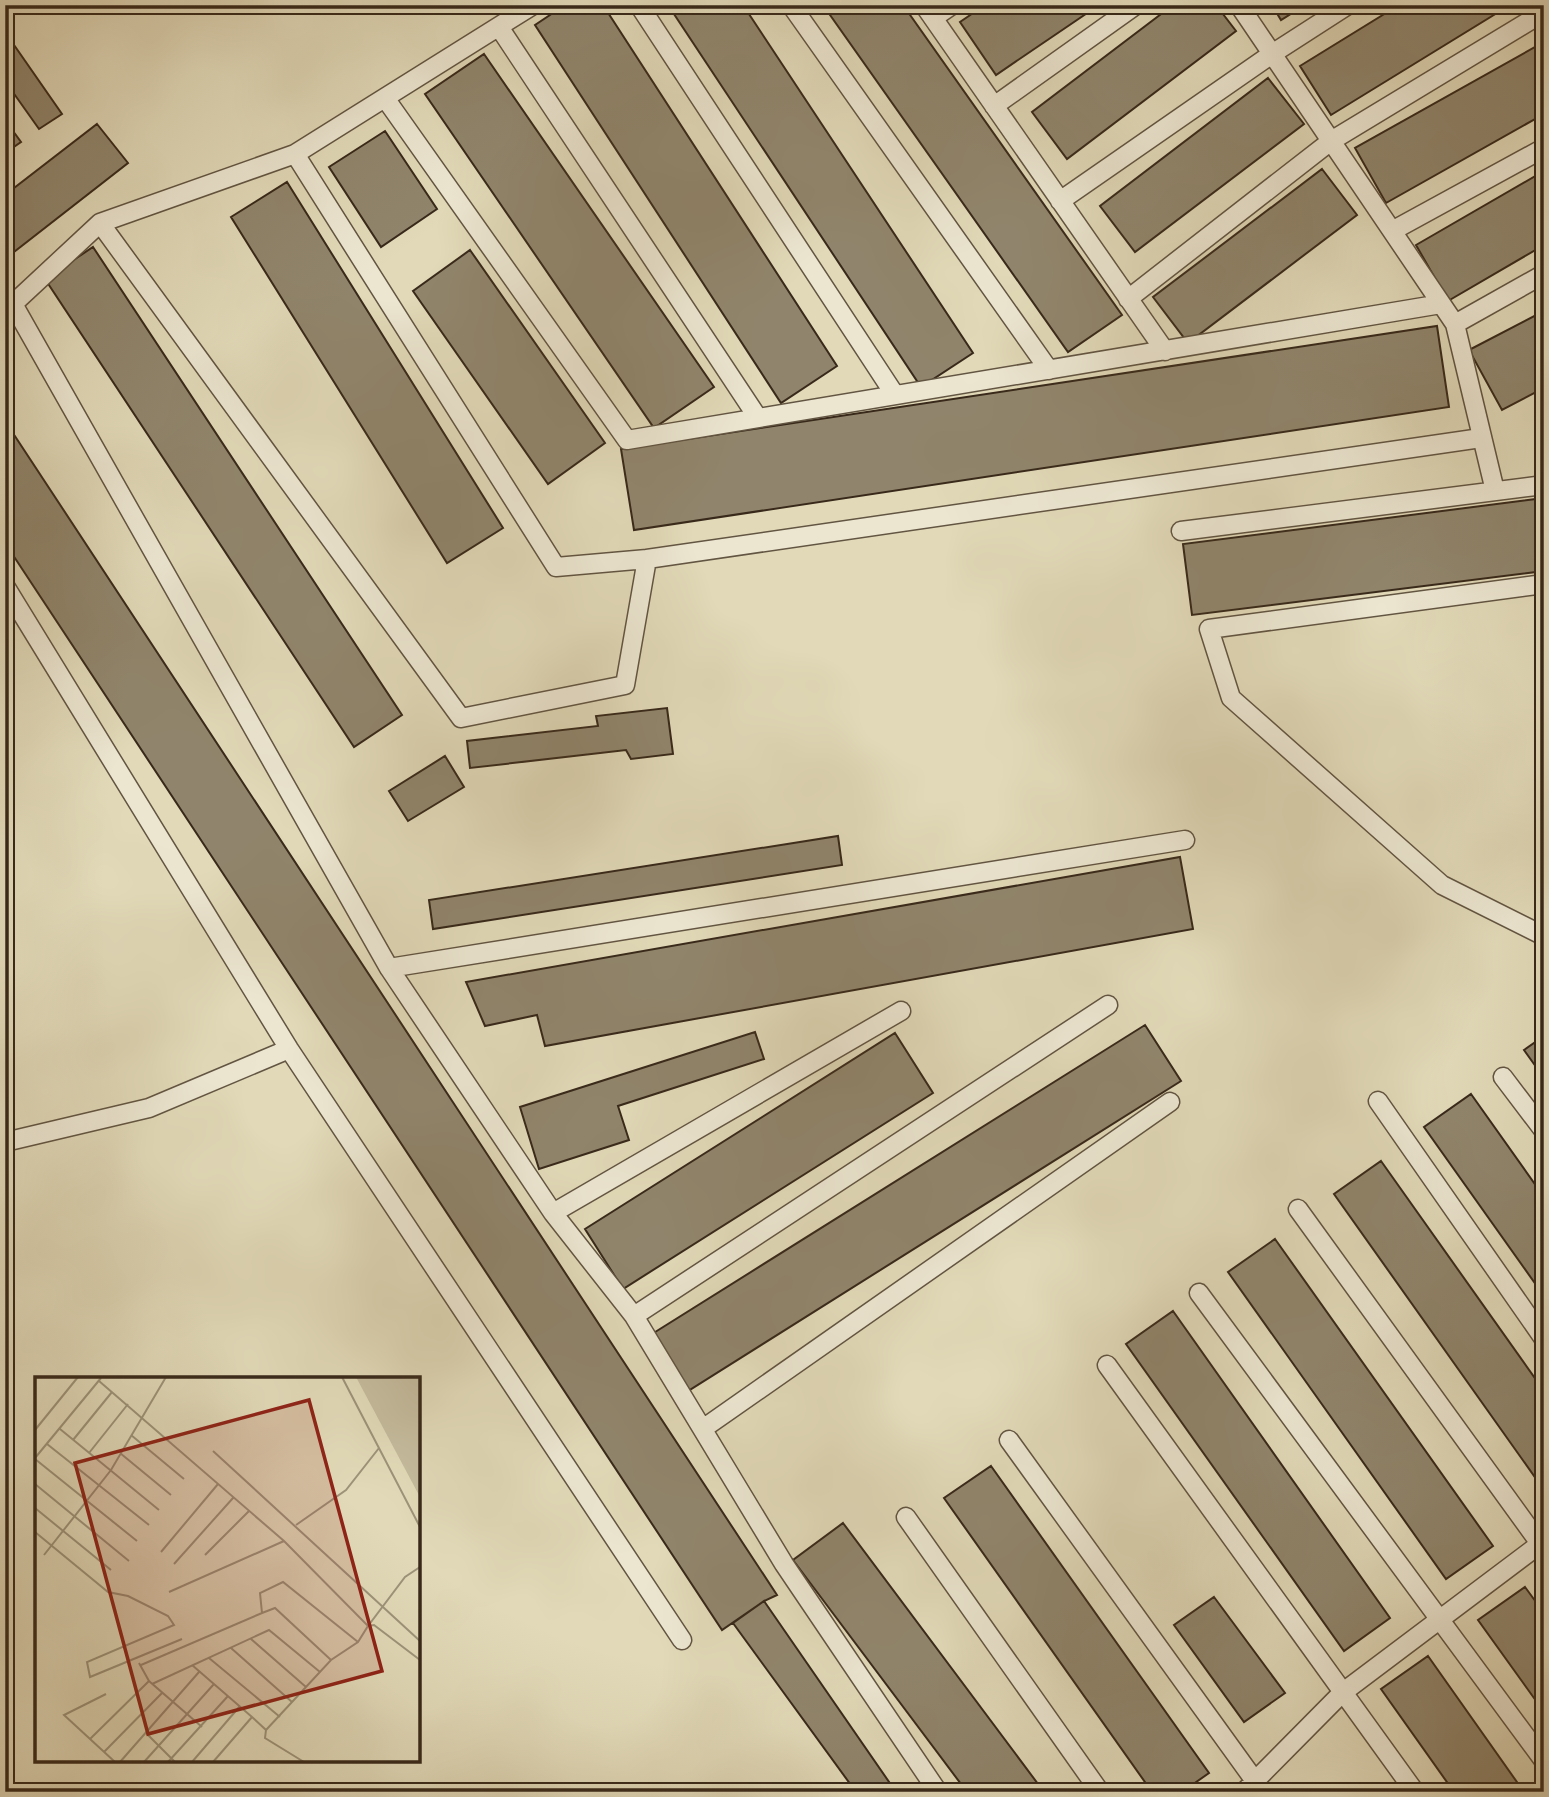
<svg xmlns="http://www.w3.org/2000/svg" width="1549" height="1797" viewBox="0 0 1549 1797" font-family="Alegreya,serif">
  <rect width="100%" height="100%" fill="#e1d9b8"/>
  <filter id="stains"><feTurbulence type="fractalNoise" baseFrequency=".00286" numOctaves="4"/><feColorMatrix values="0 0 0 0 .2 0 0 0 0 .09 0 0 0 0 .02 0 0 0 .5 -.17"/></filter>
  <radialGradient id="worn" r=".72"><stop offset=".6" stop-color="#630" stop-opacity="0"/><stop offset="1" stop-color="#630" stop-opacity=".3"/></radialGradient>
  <!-- building -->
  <path fill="#90856c" stroke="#38291a" stroke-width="2" d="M 565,5 L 603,5 L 837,366 L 781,403 L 535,25 Z
    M 668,5 L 743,5 L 973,353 L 921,387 Z
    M 823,5 L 903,5 L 1122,315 L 1068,352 Z
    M 985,5 L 1099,5 L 996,75 L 960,22 Z
    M 1173,5 L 1216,5 L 1236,31 L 1067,159 L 1032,112 Z
    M 1272,5 L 1305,5 L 1281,20 Z
    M 1399,5 L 1510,5 L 1331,115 L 1300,66 Z
    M 5,32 L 62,114 L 39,129 L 5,81 Z
    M 1544,42 L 1544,114 L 1386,203 L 1355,148 Z
    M 484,54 L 714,387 L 654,428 L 425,94 Z
    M 1268,78 L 1304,124 L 1135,252 L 1100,206 Z
    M 5,120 L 21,142 L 5,153 Z
    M 97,124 L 128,163 L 5,259 L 5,195 Z
    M 385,131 L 437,209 L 381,247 L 329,167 Z
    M 1322,169 L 1357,215 L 1188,343 L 1153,297 Z
    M 1544,171 L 1544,245 L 1448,301 L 1416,245 Z
    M 287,182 L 503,528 L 447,563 L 231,217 Z
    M 93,247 L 402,715 L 354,747 L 45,279 Z
    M 470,250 L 605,443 L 548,484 L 413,291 Z
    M 1544,311 L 1544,388 L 1502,410 L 1469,350 Z
    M 1437,326 L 1449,407 L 634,530 L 621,449 Z
    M 5,421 L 777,1595 L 764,1601 L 722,1630 L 5,543 Z
    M 1544,498 L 1544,571 L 1192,615 L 1183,544 Z
    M 667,708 L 673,754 L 631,759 L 626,750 L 470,768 L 467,741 L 598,726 L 596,716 Z
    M 445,756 L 464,787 L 408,821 L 389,791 Z
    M 838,836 L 842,865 L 433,929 L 429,900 Z
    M 1180,857 L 1193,929 L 545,1046 L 537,1015 L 485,1026 L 466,982 Z
    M 1145,1025 L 1181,1081 L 688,1391 L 652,1334 Z
    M 755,1032 L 764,1059 L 618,1106 L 629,1140 L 539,1169 L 520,1107 Z
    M 895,1033 L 933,1093 L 623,1289 L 585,1229 Z
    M 1544,1036 L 1544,1078 L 1524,1050 Z
    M 1471,1094 L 1544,1197 L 1544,1296 L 1424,1127 Z
    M 1381,1161 L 1544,1391 L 1544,1490 L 1334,1194 Z
    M 1275,1239 L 1493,1546 L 1446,1579 L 1228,1272 Z
    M 1173,1311 L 1390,1618 L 1344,1651 L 1126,1344 Z
    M 991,1466 L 1209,1773 L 1182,1792 L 1152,1792 L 944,1498 Z
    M 843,1523 L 1044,1792 L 967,1792 L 793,1560 Z
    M 1525,1587 L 1544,1613 L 1544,1712 L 1478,1620 Z
    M 1214,1597 L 1285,1693 L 1244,1722 L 1174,1625 Z
    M 764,1601 L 896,1792 L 856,1792 L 733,1623 Z
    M 1428,1656 L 1524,1792 L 1454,1792 L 1381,1689 Z"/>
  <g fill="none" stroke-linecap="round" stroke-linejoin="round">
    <defs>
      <path id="service" d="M 639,5 L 895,395
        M 791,5 L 1049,370
        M 924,5 L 1165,351
        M 1239,5 L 1455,324 L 1495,491
        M 933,18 L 952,5
        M 499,27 L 758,418
        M 385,98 L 627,440 L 1441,304
        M 994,106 L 1136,5
        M 295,154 L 556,567 L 647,559
        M 1060,201 L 1272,54 L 1348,5
        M 100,223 L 461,718 L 625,685 L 647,559 L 1481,438
        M 1392,231 L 1544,148
        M 1128,299 L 1331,141 L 1544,12
        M 5,303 L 13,304 L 100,223 L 295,154 L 533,5
        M 5,309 L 13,304 L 389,968 L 553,1213 L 634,1316 L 784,1564 L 938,1792
        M 1455,324 L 1544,274
        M 1181,531 L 1544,485
        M 1544,584 L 1209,629 L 1231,698 L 1442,885 L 1544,936
        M 5,586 L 289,1049 L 682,1640
        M 389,968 L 1185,840
        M 1503,1077 L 1544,1131
        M 1378,1101 L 1544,1339
        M 5,1142 L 149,1108 L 289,1049
        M 1298,1209 L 1544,1549
        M 553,1213 L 901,1011
        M 1199,1293 L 1544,1761
        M 634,1316 L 1108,1005
        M 1107,1365 L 1415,1792
        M 704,1428 L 1170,1102
        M 1009,1440 L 1255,1781
        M 906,1517 L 1100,1792
        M 1244,1792 L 1342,1693 L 1544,1541"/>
    </defs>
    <!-- service casing -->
    <use href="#service" stroke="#625542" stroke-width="21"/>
    <!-- service -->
    <use href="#service" stroke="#ece6d1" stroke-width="18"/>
  </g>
  <!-- overview -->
  <g transform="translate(35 1377)">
    <rect width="385" height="385" fill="#e1d9b8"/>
    <path d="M 321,0 L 385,0 L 385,120 Z" fill="#c4bb9d"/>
    <path fill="none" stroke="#9d9379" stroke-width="2" d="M 307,0 L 385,150M 64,4 L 249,164 L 333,249 L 370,200 L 385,190M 25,52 L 124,133M 0,53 L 43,0M 96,58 L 149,102M 38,63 L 77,15M 12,67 L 114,148M 178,74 L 385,264M 54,76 L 93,27M 85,76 L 136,118M 0,81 L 66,1M 0,82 L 102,164M 0,107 L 94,184M 0,131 L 76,193M 261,148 L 311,113 L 344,71M 0,155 L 73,215 L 93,219 L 133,239 L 139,248 L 52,285 L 55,300 L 147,262M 126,175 L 183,107M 9,178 L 76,93 L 131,0M 170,178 L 214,134M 139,187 L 198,121M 134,215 L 249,164M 227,236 L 240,231 L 296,283M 216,262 L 271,310M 196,271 L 257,325M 174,281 L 245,340M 104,286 L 114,304 L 167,350M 106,288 L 227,236 L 225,216 L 248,205 L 323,265M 157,288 L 217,340 L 231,353 L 230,361 L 269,385M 117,307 L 234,253 L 285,295M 71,317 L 29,338 L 80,385M 231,353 L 296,283 L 323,265 L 333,249 L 339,248 L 385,283M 112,357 L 140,385M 55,362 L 114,304M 69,375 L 127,316M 85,385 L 164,295M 109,385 L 179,307M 133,385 L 193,319M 157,385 L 205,329M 178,385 L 217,340"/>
    <path fill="#8f2418" fill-opacity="0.15" stroke="#8f2418" stroke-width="3.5" d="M 274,23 L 347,294 L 113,357 L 40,86 Z"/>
    <rect width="385" height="385" fill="none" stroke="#38291a" stroke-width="3.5"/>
  </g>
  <!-- margin -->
  <rect width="1549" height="1797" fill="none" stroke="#e1d9b8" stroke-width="28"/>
  <rect x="7" y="7" width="1535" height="1783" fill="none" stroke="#38291a" stroke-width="3.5"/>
  <rect x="14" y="14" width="1521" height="1769" fill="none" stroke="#38291a" stroke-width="2"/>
  <rect width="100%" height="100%" filter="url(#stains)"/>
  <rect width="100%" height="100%" fill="url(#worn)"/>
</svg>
